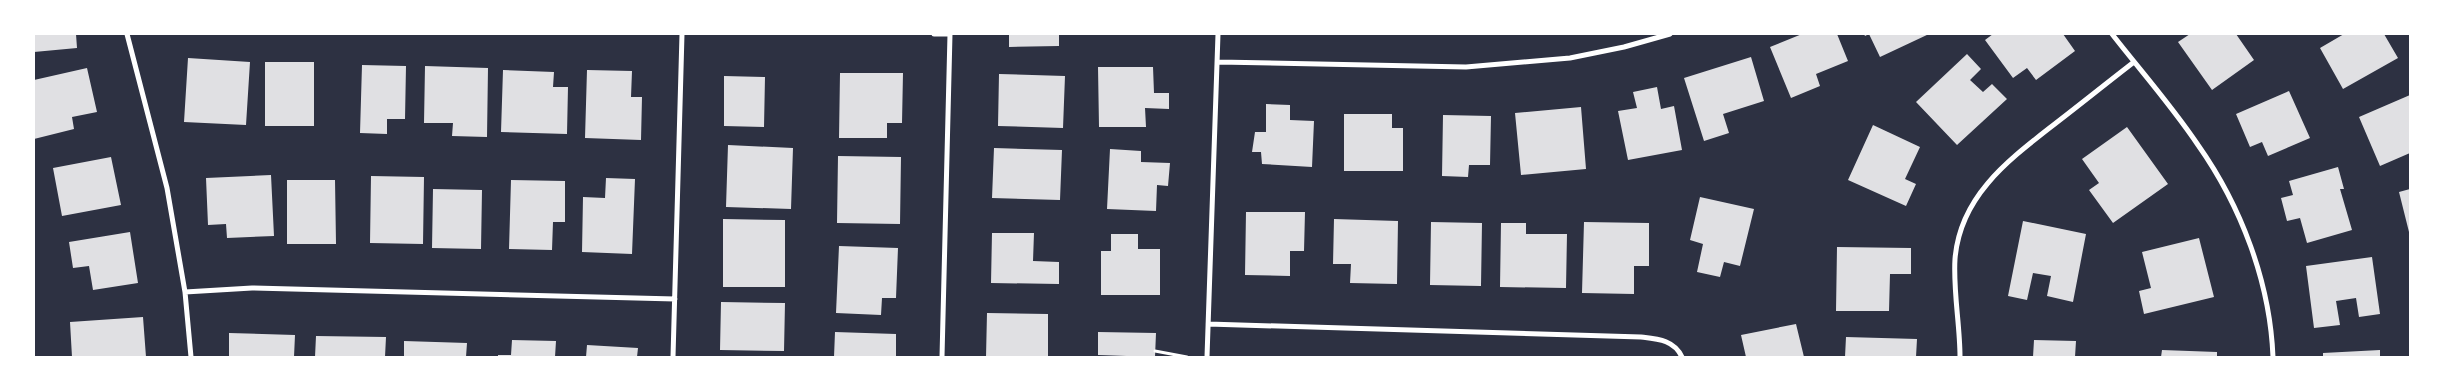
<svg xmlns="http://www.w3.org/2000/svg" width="2444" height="391" viewBox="0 0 2444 391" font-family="Inter,sans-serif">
  <rect width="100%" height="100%" fill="#2d3142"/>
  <!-- building -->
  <path fill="#e0e0e3" d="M 34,34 L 76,34 L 77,48 L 34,52 Z
    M 1009,34 L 1059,34 L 1059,46 L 1009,47 Z
    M 1802,34 L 1837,34 L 1848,61 L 1816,74 L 1820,86 L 1791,98 L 1770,47 Z
    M 1864,34 L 1929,34 L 1880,57 L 1869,34 L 1865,36 Z
    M 1993,34 L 2063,34 L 2075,51 L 2036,80 L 2027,68 L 2013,78 L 1985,40 Z
    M 2190,34 L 2236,34 L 2254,60 L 2212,90 L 2178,42 Z
    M 2344,34 L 2384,34 L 2398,58 L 2343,89 L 2320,48 Z
    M 1967,54 L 1981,69 L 1970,80 L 1983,92 L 1992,84 L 2007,99 L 1957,145 L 1916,102 Z
    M 1751,57 L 1764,101 L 1723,114 L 1729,133 L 1704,141 L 1684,78 Z
    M 188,58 L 250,62 L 246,125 L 184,122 Z
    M 265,62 L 314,62 L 314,126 L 265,126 Z
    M 362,65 L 406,66 L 405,119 L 387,119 L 387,134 L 360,133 Z
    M 425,66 L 488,68 L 487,137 L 452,136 L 453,123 L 424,123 Z
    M 1098,67 L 1153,67 L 1154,93 L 1169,93 L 1169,109 L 1145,108 L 1146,127 L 1099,127 Z
    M 87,68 L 97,112 L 72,117 L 74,129 L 34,139 L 34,80 Z
    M 503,70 L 554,72 L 553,87 L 568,87 L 567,134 L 501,132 Z
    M 587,70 L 632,71 L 631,97 L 642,97 L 641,140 L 585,138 Z
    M 840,73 L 903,73 L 902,123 L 887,123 L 887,138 L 839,138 Z
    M 999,74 L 1065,76 L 1063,128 L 998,126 Z
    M 724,76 L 765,77 L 764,127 L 724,126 Z
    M 1657,87 L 1661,109 L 1674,106 L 1682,150 L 1628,160 L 1618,111 L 1637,108 L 1633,92 Z
    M 2289,91 L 2310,138 L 2268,156 L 2262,142 L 2250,147 L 2236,114 Z
    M 2410,95 L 2410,153 L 2380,166 L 2359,117 Z
    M 1266,104 L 1290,105 L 1290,120 L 1314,121 L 1312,167 L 1262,164 L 1261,152 L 1252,152 L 1255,132 L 1266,132 Z
    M 1581,107 L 1586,169 L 1521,175 L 1515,113 Z
    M 1344,114 L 1392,114 L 1392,128 L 1403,128 L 1403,171 L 1344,171 Z
    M 1443,115 L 1491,116 L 1490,165 L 1469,165 L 1468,177 L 1442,176 Z
    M 1873,125 L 1920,147 L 1905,179 L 1916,184 L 1906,206 L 1848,180 Z
    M 2127,127 L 2168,184 L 2113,223 L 2089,190 L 2099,183 L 2082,159 Z
    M 728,145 L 793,148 L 791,209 L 726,207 Z
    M 994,148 L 1062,150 L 1060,200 L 992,198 Z
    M 1110,149 L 1141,151 L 1141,162 L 1170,163 L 1168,186 L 1157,185 L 1156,211 L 1107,209 Z
    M 838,156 L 901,157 L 900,224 L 837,223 Z
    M 111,157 L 121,205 L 62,216 L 53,168 Z
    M 2338,167 L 2344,189 L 2340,189 L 2352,230 L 2307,243 L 2300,218 L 2287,221 L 2281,198 L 2293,195 L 2289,181 Z
    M 271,175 L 274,236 L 227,238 L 226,224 L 208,225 L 206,178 Z
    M 371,176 L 424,177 L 423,244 L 370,243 Z
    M 606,178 L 635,179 L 632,254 L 582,252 L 583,197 L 605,198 Z
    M 287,180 L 335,180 L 336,244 L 287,244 Z
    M 511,180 L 565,181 L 565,222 L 553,222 L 552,250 L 509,249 Z
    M 433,189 L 482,190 L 481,249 L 432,248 Z
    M 2410,189 L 2410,236 L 2399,192 Z
    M 1700,197 L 1754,209 L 1740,266 L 1724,262 L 1720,277 L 1697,272 L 1703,244 L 1690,240 Z
    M 1246,212 L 1305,212 L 1304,251 L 1290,251 L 1290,276 L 1245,275 Z
    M 723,219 L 785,220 L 785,287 L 723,287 Z
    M 1334,219 L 1398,221 L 1397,284 L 1350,283 L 1351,264 L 1333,264 Z
    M 2023,221 L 2086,234 L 2073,302 L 2047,296 L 2051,276 L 2033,273 L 2027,300 L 2008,296 Z
    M 1431,222 L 1482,223 L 1481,286 L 1430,285 Z
    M 1584,222 L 1649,223 L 1649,266 L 1634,266 L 1634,294 L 1582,293 Z
    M 1501,223 L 1526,223 L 1526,234 L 1567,234 L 1566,288 L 1500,287 Z
    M 130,232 L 138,283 L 93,290 L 89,266 L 73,268 L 69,242 Z
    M 992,233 L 1034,233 L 1033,261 L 1059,262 L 1059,284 L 991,283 Z
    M 1111,234 L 1138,234 L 1138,249 L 1160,249 L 1160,295 L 1101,295 L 1101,251 L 1111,251 Z
    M 2199,238 L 2214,297 L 2144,314 L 2139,291 L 2151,288 L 2142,252 Z
    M 839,246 L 898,248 L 896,298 L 882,298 L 881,315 L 836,313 Z
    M 1837,247 L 1911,248 L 1911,274 L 1890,274 L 1889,311 L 1836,311 Z
    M 2372,257 L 2380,314 L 2359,317 L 2356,298 L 2336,301 L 2340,325 L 2314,328 L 2306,266 Z
    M 721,302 L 785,303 L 784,351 L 720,350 Z
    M 987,313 L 1048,314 L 1048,357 L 986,357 Z
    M 143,317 L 146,357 L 72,357 L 70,322 Z
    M 1796,324 L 1804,357 L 1746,357 L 1741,335 Z
    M 835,332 L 896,334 L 896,357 L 834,357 Z
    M 1098,332 L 1156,333 L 1155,357 L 1098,355 Z
    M 229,333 L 295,335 L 294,357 L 229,357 Z
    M 316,336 L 386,337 L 385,357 L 315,357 Z
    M 1846,337 L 1917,339 L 1916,357 L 1845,357 Z
    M 512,340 L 556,341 L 555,357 L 498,357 L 498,355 L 511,355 Z
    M 2034,340 L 2076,341 L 2075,357 L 2033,357 Z
    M 404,341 L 467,343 L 466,357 L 404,357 Z
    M 587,345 L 638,348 L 637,357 L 586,357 Z
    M 2162,350 L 2217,352 L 2217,357 L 2161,357 Z
    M 2380,350 L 2380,357 L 2323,357 L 2323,353 Z"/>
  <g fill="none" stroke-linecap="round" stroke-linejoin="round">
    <!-- path -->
    <path stroke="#fff" stroke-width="3" d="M 1155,351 L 1187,357"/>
    <!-- minor -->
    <path stroke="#fff" stroke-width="5" d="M 127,34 L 167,188 L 185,292 L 191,357
      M 934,34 L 950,34
      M 2112,34 C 2140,70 2172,106 2198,145 C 2241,206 2270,282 2273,357
      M 1218,62 L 1466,67 L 1570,58 L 1624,47 L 1670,34
      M 185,292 L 252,288 L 675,299
      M 1208,324 L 1641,337 C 1658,339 1674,340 1682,357
      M 673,357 L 682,34
      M 942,357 L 950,34
      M 1207,357 L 1218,34
      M 1960,357 C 1960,325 1953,291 1955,259 C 1960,195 2010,159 2056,123 C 2082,103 2108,82 2134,62"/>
  </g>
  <!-- border -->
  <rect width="2444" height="391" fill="none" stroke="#ffffff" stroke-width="70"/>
</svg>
